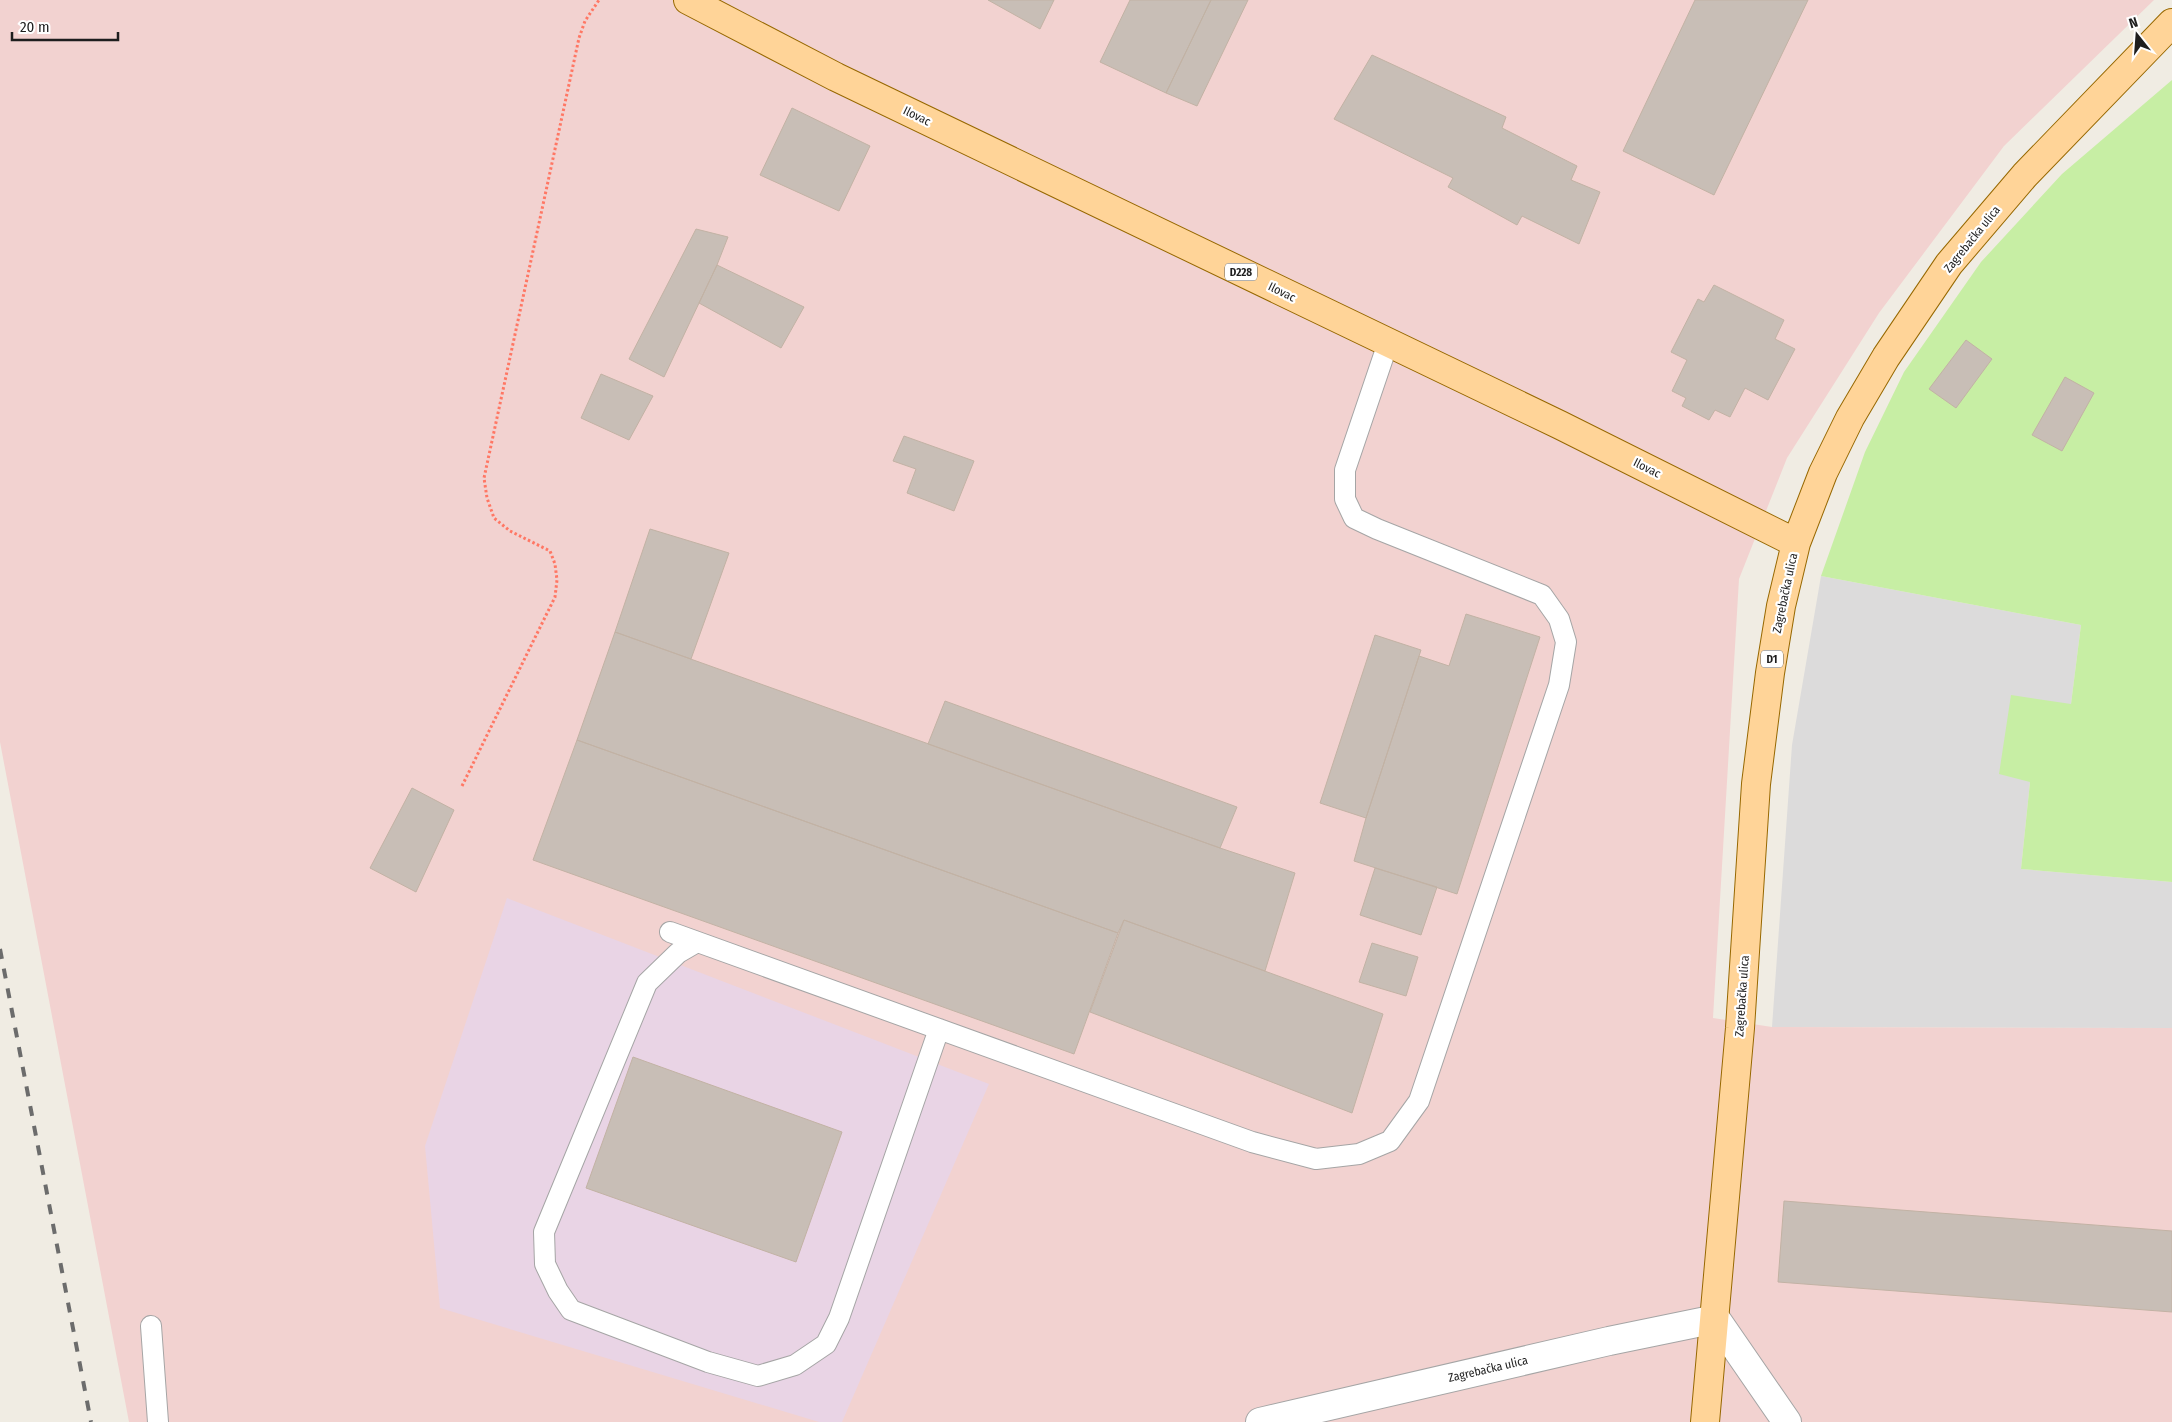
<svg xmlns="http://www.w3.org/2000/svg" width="2172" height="1422" viewBox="0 0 2172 1422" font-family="'Fira Sans Condensed',sans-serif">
  <rect width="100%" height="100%" fill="#f0ece3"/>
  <!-- residential -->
  <path fill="#dcdbdb" d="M 1821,576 L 2081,625 L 2071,704 L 2030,782 L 2021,869 L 2172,882 L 2172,1028 L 1772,1027 L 1792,745 Z"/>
  <!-- commercial -->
  <path fill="#f2d2d0" d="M 0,0 L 2154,0 L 2004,146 L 1879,313 L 1787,458 L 1739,579 L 1713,1018 L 1772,1027 L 2172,1028 L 2172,1422 L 129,1422 L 0,742 Z"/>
  <!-- industrial -->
  <path fill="#e9d4e5" d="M 507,898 L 989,1084 L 842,1422 L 819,1422 L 440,1308 L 425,1146 Z"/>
  <!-- grass -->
  <path fill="#c7eea4" d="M 2172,80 L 2172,882 L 2021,869 L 2030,782 L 1999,774 L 2011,695 L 2071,704 L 2081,625 L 1821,576 L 1865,452 L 1904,372 L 1981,262 L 2062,174 Z"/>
  <!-- building -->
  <path fill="#c8beb6" stroke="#c2b2a4" d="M 988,0 L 1054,0 L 1040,29 Z
    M 1130,0 L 1211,0 L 1166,93 L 1100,62 Z
    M 1211,0 L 1248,0 L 1197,106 L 1166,93 Z
    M 1695,0 L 1808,0 L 1714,195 L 1623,151 Z
    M 1372,55 L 1506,117 L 1502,128 L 1577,166 L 1571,180 L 1600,192 L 1579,244 L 1522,216 L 1517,225 L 1448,187 L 1453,178 L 1334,119 Z
    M 792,108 L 870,146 L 839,211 L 760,175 Z
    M 696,229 L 728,237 L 717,265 L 664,377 L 629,359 Z
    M 717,265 L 804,307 L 781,348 L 699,303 Z
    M 1714,285 L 1784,320 L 1775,339 L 1795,349 L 1768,400 L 1745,388 L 1730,417 L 1715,410 L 1709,420 L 1682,406 L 1686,398 L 1672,391 L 1687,360 L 1671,352 L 1698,299 L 1704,302 Z
    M 1966,340 L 1992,359 L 1956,408 L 1929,389 Z
    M 601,374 L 653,396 L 629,440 L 581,418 Z
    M 2065,377 L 2094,393 L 2062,451 L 2032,435 Z
    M 904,436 L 974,461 L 954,511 L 907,493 L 916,469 L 893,461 Z
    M 650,529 L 729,553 L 691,659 L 615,632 Z
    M 1466,614 L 1540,637 L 1457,894 L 1354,861 L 1366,818 L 1419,656 L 1449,666 Z
    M 615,632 L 1220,848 L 1295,873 L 1265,971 L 1124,920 L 1118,933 L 577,740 Z
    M 1375,635 L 1421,650 L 1366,818 L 1320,803 Z
    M 945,701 L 1237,807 L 1220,848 L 928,744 Z
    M 577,740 L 1118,933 L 1074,1054 L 533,860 Z
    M 412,788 L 454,810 L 416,892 L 370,868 Z
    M 1375,868 L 1437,887 L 1421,935 L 1360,915 Z
    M 1124,920 L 1383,1014 L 1352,1113 L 1090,1012 Z
    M 1372,943 L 1418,957 L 1406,996 L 1359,982 Z
    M 633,1057 L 842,1132 L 796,1262 L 586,1188 Z
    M 1784,1201 L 2172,1231 L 2172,1312 L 1778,1282 Z"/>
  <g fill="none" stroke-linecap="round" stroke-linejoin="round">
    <defs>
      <path id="service" d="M 670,932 L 1252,1142 L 1316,1159 L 1359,1154 L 1390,1141 L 1419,1101 L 1559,685 L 1566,642 L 1559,619 L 1542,595 L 1377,529 L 1354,518 L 1345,499 L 1345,470 L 1388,343
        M 697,942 L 678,953 L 647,983 L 544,1232 L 545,1264 L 558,1291 L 571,1310 L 708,1362 L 758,1376 L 795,1365 L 826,1344 L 839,1318 L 939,1029
        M 151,1326 L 158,1422"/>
      <path id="minor" d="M 1260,1422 L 1609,1341 L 1716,1319 L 1787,1422"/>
      <path id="primary" d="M 688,0 L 836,77 L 1560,425 L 1796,543
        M 1705,1422 L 1740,1028 L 1756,784 L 1770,673 L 1781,606 L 1796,543 L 1823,473 L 1850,418 L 1886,357 L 1949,264 L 2025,175 L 2172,23"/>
    </defs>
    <!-- service casing -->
    <use href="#service" stroke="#a5a5a5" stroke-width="22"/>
    <!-- minor casing -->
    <use href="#minor" stroke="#a5a5a5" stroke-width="30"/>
    <!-- primary casing -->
    <use href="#primary" stroke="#976800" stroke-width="30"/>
    <!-- path -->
    <path stroke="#ff7764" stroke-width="3" stroke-dasharray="2.5 2.5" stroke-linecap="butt" d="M 462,786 L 555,597 L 557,580 L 555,564 L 550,551 L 510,531 L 494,518 L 487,498 L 484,478 L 579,38 L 585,21 L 599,0"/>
    <!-- service -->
    <use href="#service" stroke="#fff" stroke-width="20"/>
    <!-- minor -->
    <use href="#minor" stroke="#fff" stroke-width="28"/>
    <!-- primary -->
    <use href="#primary" stroke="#ffd498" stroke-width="28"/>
    <!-- rail -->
    <path stroke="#6c6c6c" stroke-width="4" stroke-dasharray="10 10" stroke-linecap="butt" d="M 0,949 L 91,1422"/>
  </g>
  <g text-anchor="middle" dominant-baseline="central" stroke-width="4.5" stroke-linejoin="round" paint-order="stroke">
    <!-- shield labels -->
    <g fill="#fff" stroke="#626262" stroke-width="1">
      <rect x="1225" y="263.5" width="32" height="17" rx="4"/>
      <rect x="1761" y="650.5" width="22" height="17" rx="4"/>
    </g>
    <g font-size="11" font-weight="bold" fill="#1e1e1e">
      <text x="1241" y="272">D228</text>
      <text x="1772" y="659">D1</text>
    </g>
    <!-- street labels -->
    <g font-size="12" fill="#1e1e1e" stroke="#fff">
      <text transform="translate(917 116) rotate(26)">Ilovac</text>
      <text transform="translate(1972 239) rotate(-51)">Zagrebačka ulica</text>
      <text transform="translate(1282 292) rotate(26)">Ilovac</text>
      <text transform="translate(1647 468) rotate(27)">Ilovac</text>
      <text transform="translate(1785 593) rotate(-78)">Zagrebačka ulica</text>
      <text transform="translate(1742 996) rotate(-86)">Zagrebačka ulica</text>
      <text transform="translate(1488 1369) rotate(-13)">Zagrebačka ulica</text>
    </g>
  </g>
  <!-- north arrow -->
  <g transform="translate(2137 35) rotate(343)" stroke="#ffffff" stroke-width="4" paint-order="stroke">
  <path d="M0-4L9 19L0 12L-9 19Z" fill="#1e1e1e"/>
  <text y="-8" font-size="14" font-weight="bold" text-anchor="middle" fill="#1e1e1e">N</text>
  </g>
  <!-- scale -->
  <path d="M12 32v8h106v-8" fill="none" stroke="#1e1e1e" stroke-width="2.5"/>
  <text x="20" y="32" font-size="15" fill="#1e1e1e" stroke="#ffffff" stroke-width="4" paint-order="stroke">20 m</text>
</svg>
